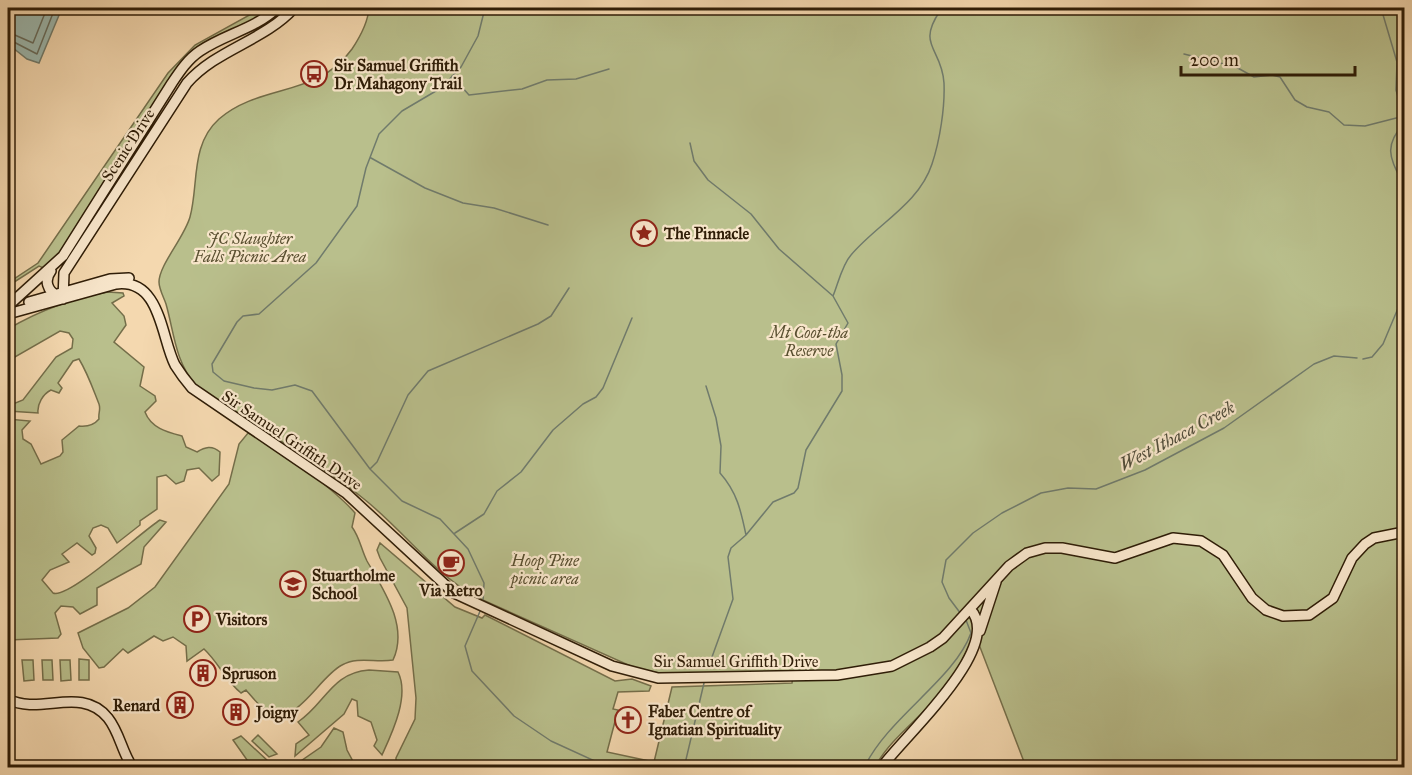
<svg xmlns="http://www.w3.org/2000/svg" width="1412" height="775" viewBox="0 0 1412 775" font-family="'IM FELL Great Primer',serif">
  <rect width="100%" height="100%" fill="#f4d8af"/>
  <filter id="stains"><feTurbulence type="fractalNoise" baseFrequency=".00333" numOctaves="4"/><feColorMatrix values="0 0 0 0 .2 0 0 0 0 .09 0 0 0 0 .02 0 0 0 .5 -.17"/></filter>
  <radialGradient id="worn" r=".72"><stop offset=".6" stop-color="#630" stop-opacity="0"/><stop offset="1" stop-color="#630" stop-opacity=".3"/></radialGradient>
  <!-- green -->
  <path fill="#b9bf8c" stroke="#746e4a" stroke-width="1.5" d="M 262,8 L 271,8 L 250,22 L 201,46 L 59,255 L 46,269 L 39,266 L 8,286 L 8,283 L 38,263 L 168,73 L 195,45 Z
    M 369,8 L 1404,8 L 1404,767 L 1026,767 L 975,634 C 965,654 956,677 940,694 C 920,718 890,739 875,767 L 396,767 L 396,758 L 415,719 L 416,698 L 407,608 L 380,558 L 377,550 L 380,543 L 455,607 L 482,618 L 485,615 L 615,681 L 632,679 L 651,686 L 649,691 L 618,692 L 613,709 L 618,710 L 607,752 L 654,762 L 672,687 L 792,683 L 793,675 L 659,673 L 635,668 L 476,597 C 433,573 403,530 364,499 C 330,472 291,448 255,424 C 235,411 211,402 195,384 C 175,361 174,332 166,304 C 164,298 159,289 159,282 C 159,265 184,238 190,217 C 199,184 190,145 219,119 C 261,83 317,98 352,49 C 360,37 368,22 369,8 Z
    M 108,292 L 123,293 L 124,296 L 112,303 L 124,316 L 126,325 L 114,342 L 144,367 L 140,386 L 155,396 L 156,401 L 145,412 C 151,428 167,432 182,436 L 186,447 L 197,452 C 205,447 212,445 220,452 L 219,475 L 212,481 L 199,468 L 187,470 L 184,481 L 176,484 L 166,475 L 157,477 L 157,509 L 140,521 L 140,525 L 117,543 L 108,528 L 101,525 L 93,528 L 89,536 L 96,548 L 95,553 L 92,555 L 77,543 L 62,554 L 69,562 L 50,570 L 42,580 L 53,593 C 68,600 142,531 160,520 L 166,522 L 144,547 L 141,564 L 97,588 L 97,605 L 80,614 L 73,607 L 61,606 L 55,613 L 61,634 L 58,638 L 8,640 L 8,419 L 30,421 L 22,430 L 23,439 L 31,444 L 41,464 L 60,456 L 63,452 L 62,440 L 79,426 C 88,427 94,425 99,419 C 98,413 101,410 99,404 C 93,389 88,374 79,359 L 73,361 L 58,383 L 62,388 L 59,393 L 51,390 C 43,394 37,404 38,413 L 8,411 L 8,406 L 23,400 L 56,357 L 72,348 L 73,339 L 69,333 L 60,331 L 8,361 L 8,329 C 37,312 73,298 108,292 Z
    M 248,433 C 271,440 339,494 355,513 L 352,527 C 360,538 361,549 367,561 C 383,589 409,626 393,660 C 376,663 358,656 342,665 C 318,677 295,731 266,710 C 258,705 252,697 246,690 L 241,693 C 225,680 219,663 204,649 L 187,661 L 186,646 L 173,637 L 163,641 L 154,636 L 128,653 L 123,649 L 104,667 L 99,668 L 83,648 L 78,633 L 128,608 L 155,587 L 229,484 L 239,444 Z
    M 79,659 L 89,660 L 89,680 L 79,680 Z
    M 22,660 L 33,660 L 34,680 L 24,681 Z
    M 42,660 L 52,660 L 53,680 L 43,680 Z
    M 60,660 L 70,660 L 71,680 L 61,681 Z
    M 369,670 L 398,672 C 410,696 392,733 382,755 L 374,746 L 377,740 L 371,722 L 358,716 L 357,701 L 352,699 L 344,714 L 295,756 L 296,744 L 309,735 L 298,722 C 326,703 331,673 369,670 Z
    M 334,728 L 343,732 L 347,750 L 356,767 L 297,767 L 298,763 L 321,747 Z
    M 258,735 L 277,754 L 269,757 L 252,741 Z
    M 241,736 L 269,762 L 272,767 L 252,767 L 233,740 Z"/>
  <!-- water -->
  <path fill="#9cb9b0" stroke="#707b6c" stroke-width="1.5" d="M 8,8 L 62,8 L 39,63 L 27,59 L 8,44 Z"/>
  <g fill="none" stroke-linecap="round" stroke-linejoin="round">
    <!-- shore -->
    <path stroke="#666b5c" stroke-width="1.5" d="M 8,32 L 33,43 L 47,8
      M 8,39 L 37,54 L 55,8"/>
    <!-- stream -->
    <path stroke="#707b6c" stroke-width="1.5" d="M 1381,8 L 1397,62 L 1396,90 L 1404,117
      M 942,11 L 962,8
      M 1184,54 L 1236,67 L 1254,77 L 1272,75 L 1280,77 L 1295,100 L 1307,107 L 1329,112 L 1344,125 L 1365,126 L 1404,116
      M 452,76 L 469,95 L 522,89 L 547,80 L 576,79 L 609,69
      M 1404,123 C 1382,148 1391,159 1404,186
      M 690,143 L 694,161 L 708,180 L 751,214 L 779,249 L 833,296
      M 371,158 L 425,188 L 463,203 L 494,208 L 548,225
      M 1363,359 L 1372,357 L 1383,344 L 1404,294
      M 706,386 L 716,418 L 721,446 L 720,473 C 737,492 741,511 746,535
      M 370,469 L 377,462 L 408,395 L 428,371 L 538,324 L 551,316 L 569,288
      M 455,533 L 484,514 L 497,491 L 521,472 L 553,430 L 583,404 L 596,397 L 603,388 L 632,318
      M 483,602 L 484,583 L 468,549 L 440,519 L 402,501 L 370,469 L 312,391 L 295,385 L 272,390 L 254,388 L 224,381 L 213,372 L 212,364 L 237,322 L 243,316 L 259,314 L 316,263 L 357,206 L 366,168 L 379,134 L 402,111 L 441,88 L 461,67 L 478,36 L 485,8
      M 481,609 L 465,646 L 472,671 L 514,716 L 551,741 L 610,768
      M 961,614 L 949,598 L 942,582 L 946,560 L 973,533 L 1002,513 L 1041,493 L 1068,488 L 1096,489 L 1145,470 L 1224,428 L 1314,364 L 1334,356 L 1357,358
      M 708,668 L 733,599 L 728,557 L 731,548 L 746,535 L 773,502 L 794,493 L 798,488 L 806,450 L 842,391 L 842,375 L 836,344 L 848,323 L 833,296 C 838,284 842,265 851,255 C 877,224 919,204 932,164 C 940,140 945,107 944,83 C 942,48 916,46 940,11 L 939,8
      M 684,768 L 704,683
      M 864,768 C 888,717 954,680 971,633 L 966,620"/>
    <defs>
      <path id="secondary" d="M 51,271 C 44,280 47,291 58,296
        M 63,299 L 64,273 L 187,83 C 217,49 264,41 294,8
        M 29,302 L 110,279 L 129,278
        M 8,306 L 63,256 L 172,83 C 180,71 188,59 200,51 C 225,34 255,29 277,8
        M 8,314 L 116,284 C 161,278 161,338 175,365 C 180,373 186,381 192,388 L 346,493 L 454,593 L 612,666 L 658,678 L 837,675 L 892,666 L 930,647 L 943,638 L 1009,566 L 1027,553 L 1045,548 L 1062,548 L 1115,558 L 1173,538 L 1201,541 L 1223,555 L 1252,598 L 1266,610 L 1283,616 L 1309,615 L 1333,598 L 1352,558 L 1365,544 L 1374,538 L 1404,532
        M 980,631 L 996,582
        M 8,699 C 40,716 81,685 108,718 C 120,733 122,753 133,768
        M 881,768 C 903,737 1006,646 970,609"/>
    </defs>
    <!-- secondary casing -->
    <use href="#secondary" stroke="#2f1d07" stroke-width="12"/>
    <!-- secondary -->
    <use href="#secondary" stroke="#f8e6cb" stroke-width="9"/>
  </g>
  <!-- icons -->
  <defs>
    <symbol id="bus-ring" viewBox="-11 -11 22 22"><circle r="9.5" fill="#f8e6cb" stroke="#8f2418" stroke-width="1.5"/><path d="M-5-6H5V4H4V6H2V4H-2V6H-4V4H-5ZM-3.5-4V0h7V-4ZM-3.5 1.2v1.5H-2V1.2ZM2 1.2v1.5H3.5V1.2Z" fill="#8f2418"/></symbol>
    <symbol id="sight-ring" viewBox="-11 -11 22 22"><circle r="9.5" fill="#f8e6cb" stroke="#8f2418" stroke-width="1.5"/><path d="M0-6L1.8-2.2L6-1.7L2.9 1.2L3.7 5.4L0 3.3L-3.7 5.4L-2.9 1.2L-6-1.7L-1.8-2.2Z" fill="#8f2418"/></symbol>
    <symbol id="cafe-ring" viewBox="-11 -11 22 22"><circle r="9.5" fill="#f8e6cb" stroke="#8f2418" stroke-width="1.5"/><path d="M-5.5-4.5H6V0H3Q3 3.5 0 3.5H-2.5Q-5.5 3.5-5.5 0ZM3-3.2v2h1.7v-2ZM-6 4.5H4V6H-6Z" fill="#8f2418"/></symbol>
    <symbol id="school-ring" viewBox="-11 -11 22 22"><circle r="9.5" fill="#f8e6cb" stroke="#8f2418" stroke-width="1.5"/><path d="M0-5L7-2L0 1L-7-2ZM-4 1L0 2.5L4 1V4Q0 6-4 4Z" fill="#8f2418"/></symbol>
    <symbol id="parking-ring" viewBox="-11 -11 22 22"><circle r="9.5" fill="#f8e6cb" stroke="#8f2418" stroke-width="1.5"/><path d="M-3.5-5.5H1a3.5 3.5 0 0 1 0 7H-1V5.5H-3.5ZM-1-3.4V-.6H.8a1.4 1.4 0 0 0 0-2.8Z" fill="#8f2418"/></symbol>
    <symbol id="building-ring" viewBox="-11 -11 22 22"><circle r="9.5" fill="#f8e6cb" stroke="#8f2418" stroke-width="1.5"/><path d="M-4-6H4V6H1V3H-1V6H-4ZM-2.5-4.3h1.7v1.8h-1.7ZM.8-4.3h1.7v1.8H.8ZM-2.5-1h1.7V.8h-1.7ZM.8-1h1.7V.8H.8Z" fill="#8f2418"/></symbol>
    <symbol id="church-ring" viewBox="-11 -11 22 22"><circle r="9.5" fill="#f8e6cb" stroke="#8f2418" stroke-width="1.5"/><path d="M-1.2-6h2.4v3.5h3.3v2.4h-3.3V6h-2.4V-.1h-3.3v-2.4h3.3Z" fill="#8f2418"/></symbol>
  </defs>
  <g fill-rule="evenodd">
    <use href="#bus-ring" x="299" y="59" width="30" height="30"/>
    <use href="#sight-ring" x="629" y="218" width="30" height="30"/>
    <use href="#cafe-ring" x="436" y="548" width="30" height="30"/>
    <use href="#school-ring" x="278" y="569" width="30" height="30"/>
    <use href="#parking-ring" x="182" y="604" width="30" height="30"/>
    <use href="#building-ring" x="188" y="658" width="30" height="30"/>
    <use href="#building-ring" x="165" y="690" width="30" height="30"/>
    <use href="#building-ring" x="221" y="697" width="30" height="30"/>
    <use href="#church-ring" x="613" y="705" width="30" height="30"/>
  </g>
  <g text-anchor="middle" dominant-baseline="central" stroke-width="4.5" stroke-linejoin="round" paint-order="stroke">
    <!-- poi labels -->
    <g font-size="16" font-weight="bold" fill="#2f1d07" stroke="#f8e6cb" text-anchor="start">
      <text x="334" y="65">Sir Samuel Griffith<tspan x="334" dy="18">Dr Mahagony Trail</tspan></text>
      <text x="664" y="233">The Pinnacle</text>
      <text x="312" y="575">Stuartholme<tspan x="312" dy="18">School</tspan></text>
      <text x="451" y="590" text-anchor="middle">Via Retro</text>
      <text x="216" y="619">Visitors</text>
      <text x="222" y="673">Spruson</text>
      <text x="160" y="705" text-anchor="end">Renard</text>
      <text x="648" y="711">Faber Centre of<tspan x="648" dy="18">Ignatian Spirituality</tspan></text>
      <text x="256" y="712">Joigny</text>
    </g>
    <!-- street labels -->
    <g font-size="16" fill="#2f1d07" stroke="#f8e6cb">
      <text transform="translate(128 145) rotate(-57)">Scenic Drive</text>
      <text transform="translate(292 440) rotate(34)">Sir Samuel Griffith Drive</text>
      <text x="736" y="661">Sir Samuel Griffith Drive</text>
    </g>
    <!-- park labels -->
    <g font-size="16" font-style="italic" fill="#584e2f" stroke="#f8e6cb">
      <text x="250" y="238">JC Slaughter<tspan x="250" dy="18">Falls Picnic Area</tspan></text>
      <text x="809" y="332">Mt Coot-tha<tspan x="809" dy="18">Reserve</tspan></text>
      <text x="545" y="560">Hoop Pine<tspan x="545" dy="18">picnic area</tspan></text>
    </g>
    <!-- water labels -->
    <g font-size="18" font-style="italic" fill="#504c3a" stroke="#f8e6cb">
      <text transform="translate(1177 436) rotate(-28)">West Ithaca Creek</text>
    </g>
  </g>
  <!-- margin -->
  <rect width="1412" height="775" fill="none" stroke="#f4d8af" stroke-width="30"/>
  <rect x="9" y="9" width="1394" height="757" fill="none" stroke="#2f1d07" stroke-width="3"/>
  <rect x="15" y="15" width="1382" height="745" fill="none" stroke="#2f1d07" stroke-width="1.5"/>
  <!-- scale -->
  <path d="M1181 66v9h174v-9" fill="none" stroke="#2f1d07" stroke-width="3"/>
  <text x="1190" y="66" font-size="18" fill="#2f1d07" stroke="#f8e6cb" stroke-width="4.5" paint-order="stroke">200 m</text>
  <rect width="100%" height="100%" filter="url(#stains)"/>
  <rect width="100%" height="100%" fill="url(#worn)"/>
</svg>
